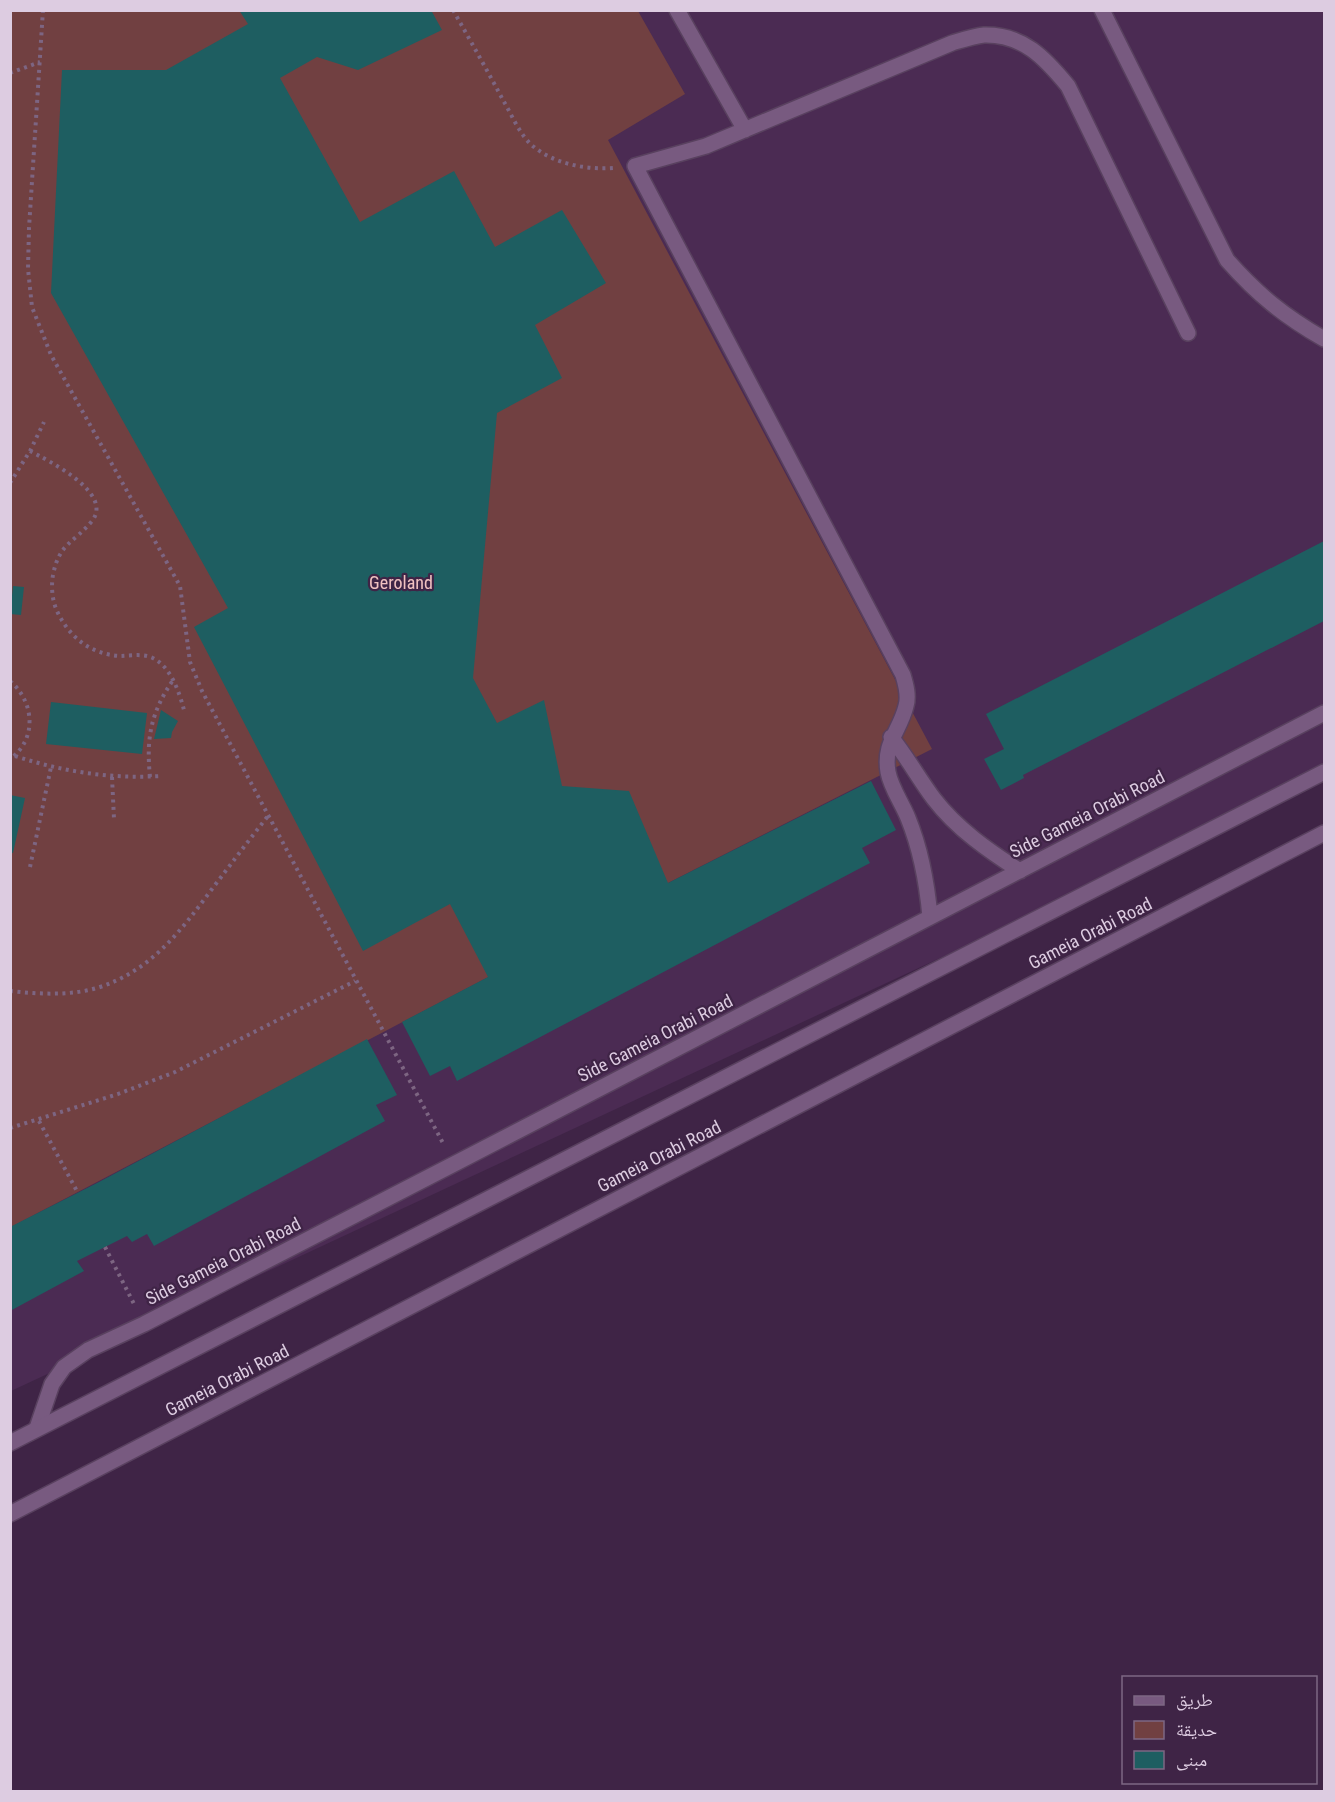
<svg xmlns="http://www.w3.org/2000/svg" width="1335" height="1802" viewBox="0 0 1335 1802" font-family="'Roboto Condensed','Noto Naskh Arabic',sans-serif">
  <rect width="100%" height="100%" fill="#3f2446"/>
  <!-- built -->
  <path fill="#4b2b53" d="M 10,11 L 1324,11 L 1324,779 L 11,1391 Z"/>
  <!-- green -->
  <path fill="#714041" d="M 11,11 L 638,11 L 685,94 L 608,140 L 932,749 L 668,883 L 11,1227 Z"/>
  <!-- building -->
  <path fill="#1e5e61" d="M 239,10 L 431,10 L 442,30 L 358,70 L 317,57 L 280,78 L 360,222 L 454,171 L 495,247 L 562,210 L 606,283 L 535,325 L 562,378 L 497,413 L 473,678 L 497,723 L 544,700 L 562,786 L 629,791 L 668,883 L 871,781 L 896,830 L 862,848 L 870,863 L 457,1081 L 450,1066 L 430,1076 L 402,1022 L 488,977 L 450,904 L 363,951 L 194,627 L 228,608 L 51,293 L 62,70 L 166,70 L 248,24 Z
    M 1324,541 L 1324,621 L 1023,775 L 1024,778 L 1001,790 L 984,759 L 1004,749 L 986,714 Z
    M 13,586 L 24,587 L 21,615 L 10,614 Z
    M 51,702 L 147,713 L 142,754 L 46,744 Z
    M 161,710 L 178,721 L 172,732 L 171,738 L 154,739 Z
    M 10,795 L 25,798 L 13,853 L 10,852 Z
    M 367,1039 L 397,1095 L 376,1105 L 385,1121 L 154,1246 L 147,1234 L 132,1242 L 127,1236 L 77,1261 L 84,1271 L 10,1311 L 10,1227 L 99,1182 Z"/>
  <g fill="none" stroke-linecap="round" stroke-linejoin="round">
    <defs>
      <path id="street" d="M 677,10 L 745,130
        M 1102,10 L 1227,260 C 1258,295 1284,316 1324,339
        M 891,737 C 907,757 919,779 934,799 C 957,829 989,851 1020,871
        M 930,917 C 927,883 921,850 908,818 C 902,803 891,788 888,772 C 883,743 900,731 906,706 C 909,696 906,685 903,675 L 635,166 L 706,146 L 952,43 C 962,40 974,36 984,35 C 1023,34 1045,58 1068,86 L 1188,333
        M 37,1428 L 52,1384 L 64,1367 L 88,1350 L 144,1324 L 454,1164 L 1324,713"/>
      <path id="secondary" d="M 10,1443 L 1324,772
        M 10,1514 L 1324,833"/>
    </defs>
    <!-- street casing -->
    <use href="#street" stroke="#59415f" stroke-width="18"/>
    <!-- secondary casing -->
    <use href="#secondary" stroke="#59415f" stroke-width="18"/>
    <!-- path -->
    <path stroke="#7d6582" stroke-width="4" stroke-dasharray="3 4.5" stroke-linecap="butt" d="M 43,10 L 29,228 L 28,269 L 32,307 L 51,355 L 180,586 L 190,662 L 202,691 L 444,1145
      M 453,10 C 470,40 487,70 503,100 C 512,115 520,136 534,147 C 555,164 587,170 613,168
      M 10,73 L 40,62
      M 30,451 C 49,461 114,493 92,521 C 74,543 59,543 53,575 C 51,586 52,600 57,611 C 69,637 90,654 120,656 C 128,656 138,654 147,656 C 169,661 179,691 184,710
      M 10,483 L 30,451 L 44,422
      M 10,681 C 34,701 38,739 10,759
      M 15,756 C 64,772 110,779 162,776
      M 112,777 L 114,819
      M 150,777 C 146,737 151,713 173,680
      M 30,867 L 51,767
      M 10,991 C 39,994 69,996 97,988 C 151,971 180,932 212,889 C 231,864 249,840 268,816
      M 39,1121 L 78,1193
      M 10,1128 L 118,1094 L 175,1072 L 355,981
      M 105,1247 L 134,1304"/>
    <!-- street -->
    <use href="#street" stroke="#785a80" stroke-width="15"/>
    <!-- secondary -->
    <use href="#secondary" stroke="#785a80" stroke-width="15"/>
  </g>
  <g text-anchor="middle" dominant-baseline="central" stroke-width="4.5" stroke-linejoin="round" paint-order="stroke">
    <!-- park labels -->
    <g font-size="18" fill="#f1c2c1" stroke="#3f2446">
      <text x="401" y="582">Geroland</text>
    </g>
    <!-- street labels -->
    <g font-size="18" fill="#ddcce1" stroke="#3f2446">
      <text transform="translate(1087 814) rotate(-27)">Side Gameia Orabi Road</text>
      <text transform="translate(1090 933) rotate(-27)">Gameia Orabi Road</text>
      <text transform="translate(655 1038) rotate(-27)">Side Gameia Orabi Road</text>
      <text transform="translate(659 1156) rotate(-27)">Gameia Orabi Road</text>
      <text transform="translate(223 1261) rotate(-27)">Side Gameia Orabi Road</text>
      <text transform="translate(227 1380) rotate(-27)">Gameia Orabi Road</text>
    </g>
  </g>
  <!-- border -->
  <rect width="1335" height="1802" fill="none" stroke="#ddcce1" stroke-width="24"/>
  <!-- legend -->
  <rect x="1122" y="1676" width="195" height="108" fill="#3f2446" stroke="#7e6784" stroke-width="1.5"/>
  <rect x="1134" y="1696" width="30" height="9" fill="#785a80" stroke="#7e6784" stroke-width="1.5"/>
  <text x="1176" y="1706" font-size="18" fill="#ddcce1">طريق</text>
  <rect x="1134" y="1721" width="30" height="18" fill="#714041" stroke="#7e6784" stroke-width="1.5"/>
  <text x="1176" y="1736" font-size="18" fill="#ddcce1">حديقة</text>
  <rect x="1134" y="1751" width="30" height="18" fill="#1e5e61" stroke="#7e6784" stroke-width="1.5"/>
  <text x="1176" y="1766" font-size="18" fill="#ddcce1">مبنى</text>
</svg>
